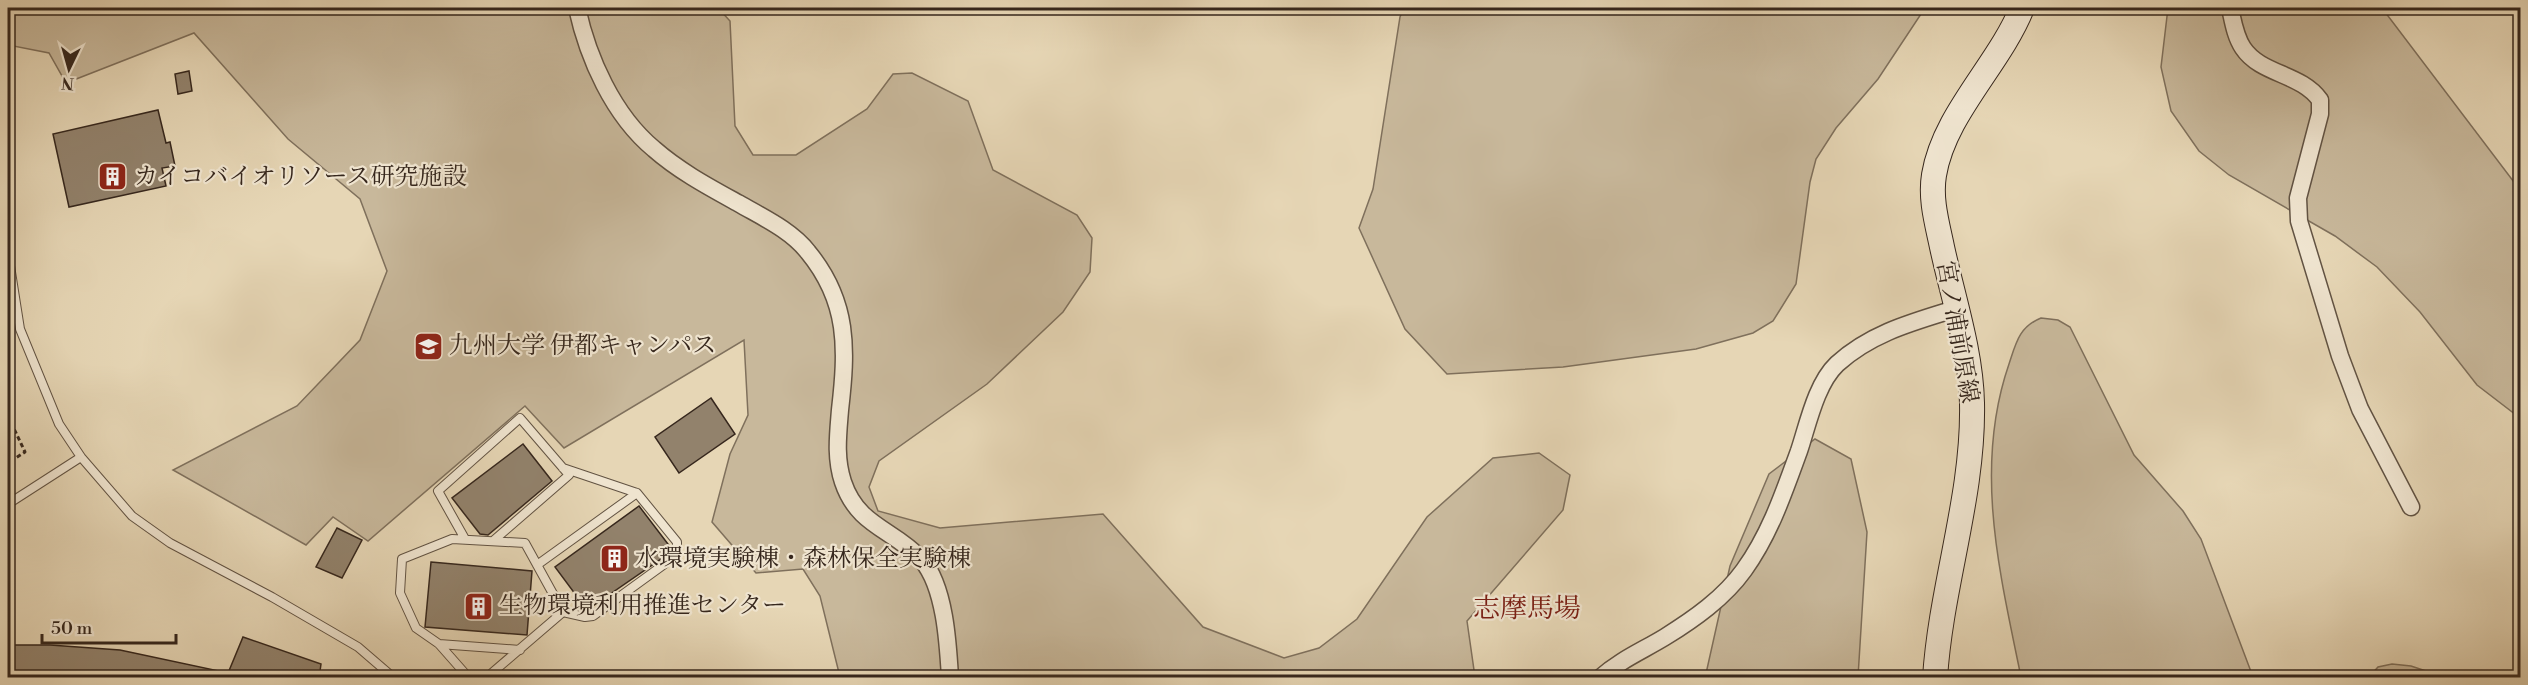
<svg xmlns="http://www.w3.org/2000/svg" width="2528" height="685" viewBox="0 0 2528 685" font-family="'Libre Bodoni','Noto Serif JP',serif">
  <rect width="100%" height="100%" fill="#e6d6b5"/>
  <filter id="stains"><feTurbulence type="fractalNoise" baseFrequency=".00333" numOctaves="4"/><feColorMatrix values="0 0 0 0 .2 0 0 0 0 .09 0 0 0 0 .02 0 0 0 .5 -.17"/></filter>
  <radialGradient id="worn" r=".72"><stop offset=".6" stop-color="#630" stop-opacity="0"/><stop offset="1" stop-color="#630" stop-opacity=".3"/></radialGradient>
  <!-- green -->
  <path fill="#c8b89b" stroke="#7f705c" stroke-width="1.5" d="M 8,8 L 718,8 L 730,21 L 735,126 L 753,155 L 796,155 L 867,109 L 893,74 L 912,73 L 968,101 L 993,170 L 1077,215 L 1092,238 L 1090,272 L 1063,312 L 987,384 L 879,461 L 869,487 L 878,511 L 940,528 L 1103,514 L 1203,627 L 1284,658 L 1319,648 L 1357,619 L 1427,517 L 1493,458 L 1539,453 L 1570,475 L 1563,510 L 1467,621 L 1475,677 L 840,677 L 820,596 L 803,569 L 756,573 L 712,522 L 730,454 L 748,415 L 744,340 L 564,448 L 525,406 L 368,541 L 333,517 L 306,545 L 173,470 L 297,406 L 360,340 L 387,271 L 360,199 L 288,139 L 194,33 L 66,83 L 49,53 L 8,45 Z
    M 1404,8 L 1925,8 L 1878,79 L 1836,128 L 1816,159 L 1810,182 L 1796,284 L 1773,321 L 1753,333 L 1696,349 L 1563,367 L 1447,374 L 1405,329 L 1359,228 L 1373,189 L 1400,17 Z
    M 2168,8 L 2382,8 L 2520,190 L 2520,418 L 2477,385 L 2420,312 L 2377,267 L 2335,236 L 2229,175 L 2199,151 L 2171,111 L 2161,67 Z
    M 2041,318 L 2058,320 L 2070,327 L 2134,455 L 2183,511 L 2201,539 L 2253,677 L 2021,677 C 2000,574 1973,468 2009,364 C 2016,343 2019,327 2041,318 Z
    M 1815,439 L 1851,459 L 1867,532 L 1858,677 L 1705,678 L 1730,566 L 1769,474 Z
    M 2392,664 L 2411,666 L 2444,677 L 2369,677 L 2378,667 Z"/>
  <!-- building -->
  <path fill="#92826c" stroke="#36271d" stroke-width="1.5" d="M 189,71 L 192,91 L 178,94 L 175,74 Z
    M 158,110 L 166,143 L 170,142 L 175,166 L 162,168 L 166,186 L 69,207 L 53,134 Z
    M 711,398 L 735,434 L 679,473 L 655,437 Z
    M 523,444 L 552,481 L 488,535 L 480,534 L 452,498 Z
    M 639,506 L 671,548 L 671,552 L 587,610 L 555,567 Z
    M 337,528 L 362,540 L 342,578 L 316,567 Z
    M 431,562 L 532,571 L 527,635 L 425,627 Z
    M 243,637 L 321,664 L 319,678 L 226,678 Z
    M 8,645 L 50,645 L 120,650 L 219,671 L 219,678 L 8,678 Z"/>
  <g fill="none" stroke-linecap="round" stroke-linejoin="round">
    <defs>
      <path id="service" d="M 8,253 L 20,329 L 59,424 L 81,457 L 132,516 L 170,543 L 272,597 L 358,647 L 394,678
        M 563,468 L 637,493 L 677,542 L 677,555 L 593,616 L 585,617 L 563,612
        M 8,504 L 81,457
        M 465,539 L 438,491 L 520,418 L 569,475 L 493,541
        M 537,565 L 637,493
        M 439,644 L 520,650
        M 469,678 L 439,644 L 416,628 L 400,593 L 402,559 L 452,539 L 525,543 L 563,612 L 486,678"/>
      <path id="minor" d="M 577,8 C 588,58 613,115 654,149 C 679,171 709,187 738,203 C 762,217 791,230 808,252 C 849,302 847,349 840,410 C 838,435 835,458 843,482 C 858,527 894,529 922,560 C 945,587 948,643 950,678
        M 2230,8 C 2233,21 2235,36 2243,48 C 2261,75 2301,73 2320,100 L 2320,114 L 2298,198 L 2299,221 L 2340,356 L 2360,409 L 2411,507
        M 1600,678 C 1620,660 1642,651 1665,637 C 1694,619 1724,598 1744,570 C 1770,534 1784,492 1799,451 C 1808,424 1816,384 1837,364 C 1871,333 1913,322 1955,309"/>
      <path id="secondary" d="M 1935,678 C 1941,585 1974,496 1972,403 C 1971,351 1953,298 1942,247 C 1937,223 1930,199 1934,175 C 1944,114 1999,65 2022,8"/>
    </defs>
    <!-- service casing -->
    <use href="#service" stroke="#625343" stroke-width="10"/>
    <!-- minor casing -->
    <use href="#minor" stroke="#625343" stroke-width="19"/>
    <!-- secondary casing -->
    <use href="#secondary" stroke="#36271d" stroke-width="26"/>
    <!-- path -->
    <path stroke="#36271d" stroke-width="3" stroke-dasharray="4.5 3" stroke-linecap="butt" d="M 8,416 L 25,452 L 8,463"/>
    <!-- service -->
    <use href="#service" stroke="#efe4cf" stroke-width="8"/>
    <!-- minor -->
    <use href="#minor" stroke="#efe4cf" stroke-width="16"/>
    <!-- secondary -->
    <use href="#secondary" stroke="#efe4cf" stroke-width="24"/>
  </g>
  <!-- icons -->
  <defs>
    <symbol id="building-square" viewBox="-11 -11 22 22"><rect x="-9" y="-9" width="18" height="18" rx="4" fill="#8f2418" stroke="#efe4cf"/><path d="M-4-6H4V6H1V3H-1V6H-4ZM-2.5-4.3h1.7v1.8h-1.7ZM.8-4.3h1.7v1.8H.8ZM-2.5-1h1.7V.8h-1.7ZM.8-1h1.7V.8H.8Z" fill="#fff"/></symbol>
    <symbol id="university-square" viewBox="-11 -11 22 22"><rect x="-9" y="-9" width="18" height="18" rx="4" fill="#8f2418" stroke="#efe4cf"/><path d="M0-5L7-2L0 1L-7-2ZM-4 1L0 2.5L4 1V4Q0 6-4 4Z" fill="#fff"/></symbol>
  </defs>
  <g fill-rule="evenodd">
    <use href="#building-square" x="96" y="160" width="33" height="33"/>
    <use href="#university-square" x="412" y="330" width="33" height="33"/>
    <use href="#building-square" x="598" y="542" width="33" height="33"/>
    <use href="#building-square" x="462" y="590" width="33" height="33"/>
  </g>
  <g text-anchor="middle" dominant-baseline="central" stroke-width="4.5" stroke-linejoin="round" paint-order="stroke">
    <!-- poi labels -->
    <g font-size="24" fill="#36271d" stroke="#efe4cf" text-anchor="start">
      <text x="134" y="177">カイコバイオリソース研究施設</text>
      <text x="449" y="346">九州大学 伊都キャンパス</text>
      <text x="635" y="559">水環境実験棟・森林保全実験棟</text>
      <text x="499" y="606">生物環境利用推進センター</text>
    </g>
    <!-- street labels -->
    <g font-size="24" fill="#36271d" stroke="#efe4cf">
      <text transform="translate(1957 332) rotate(80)">宮ノ浦前原線</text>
    </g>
    <!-- quarter labels -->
    <g font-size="27" fill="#7a1f14" stroke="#efe4cf">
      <text x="1527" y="609">志摩馬場</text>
    </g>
  </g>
  <!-- margin -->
  <rect width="2528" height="685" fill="none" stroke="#e6d6b5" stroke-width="30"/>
  <rect x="9" y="9" width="2510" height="667" fill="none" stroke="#36271d" stroke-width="3"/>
  <rect x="15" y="15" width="2498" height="655" fill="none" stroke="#36271d" stroke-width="1.5"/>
  <!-- north arrow -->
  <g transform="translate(69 69) rotate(185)" stroke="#efe4cf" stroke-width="4.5" paint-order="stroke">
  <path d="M0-4.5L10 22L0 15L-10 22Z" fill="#36271d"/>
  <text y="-9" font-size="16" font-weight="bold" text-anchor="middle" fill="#36271d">N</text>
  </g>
  <!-- scale -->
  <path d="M42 634v9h134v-9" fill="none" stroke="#36271d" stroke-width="3"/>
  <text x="51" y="634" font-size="18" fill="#36271d" stroke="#efe4cf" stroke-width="4.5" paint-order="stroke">50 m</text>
  <rect width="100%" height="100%" filter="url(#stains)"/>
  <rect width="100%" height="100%" fill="url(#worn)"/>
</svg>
